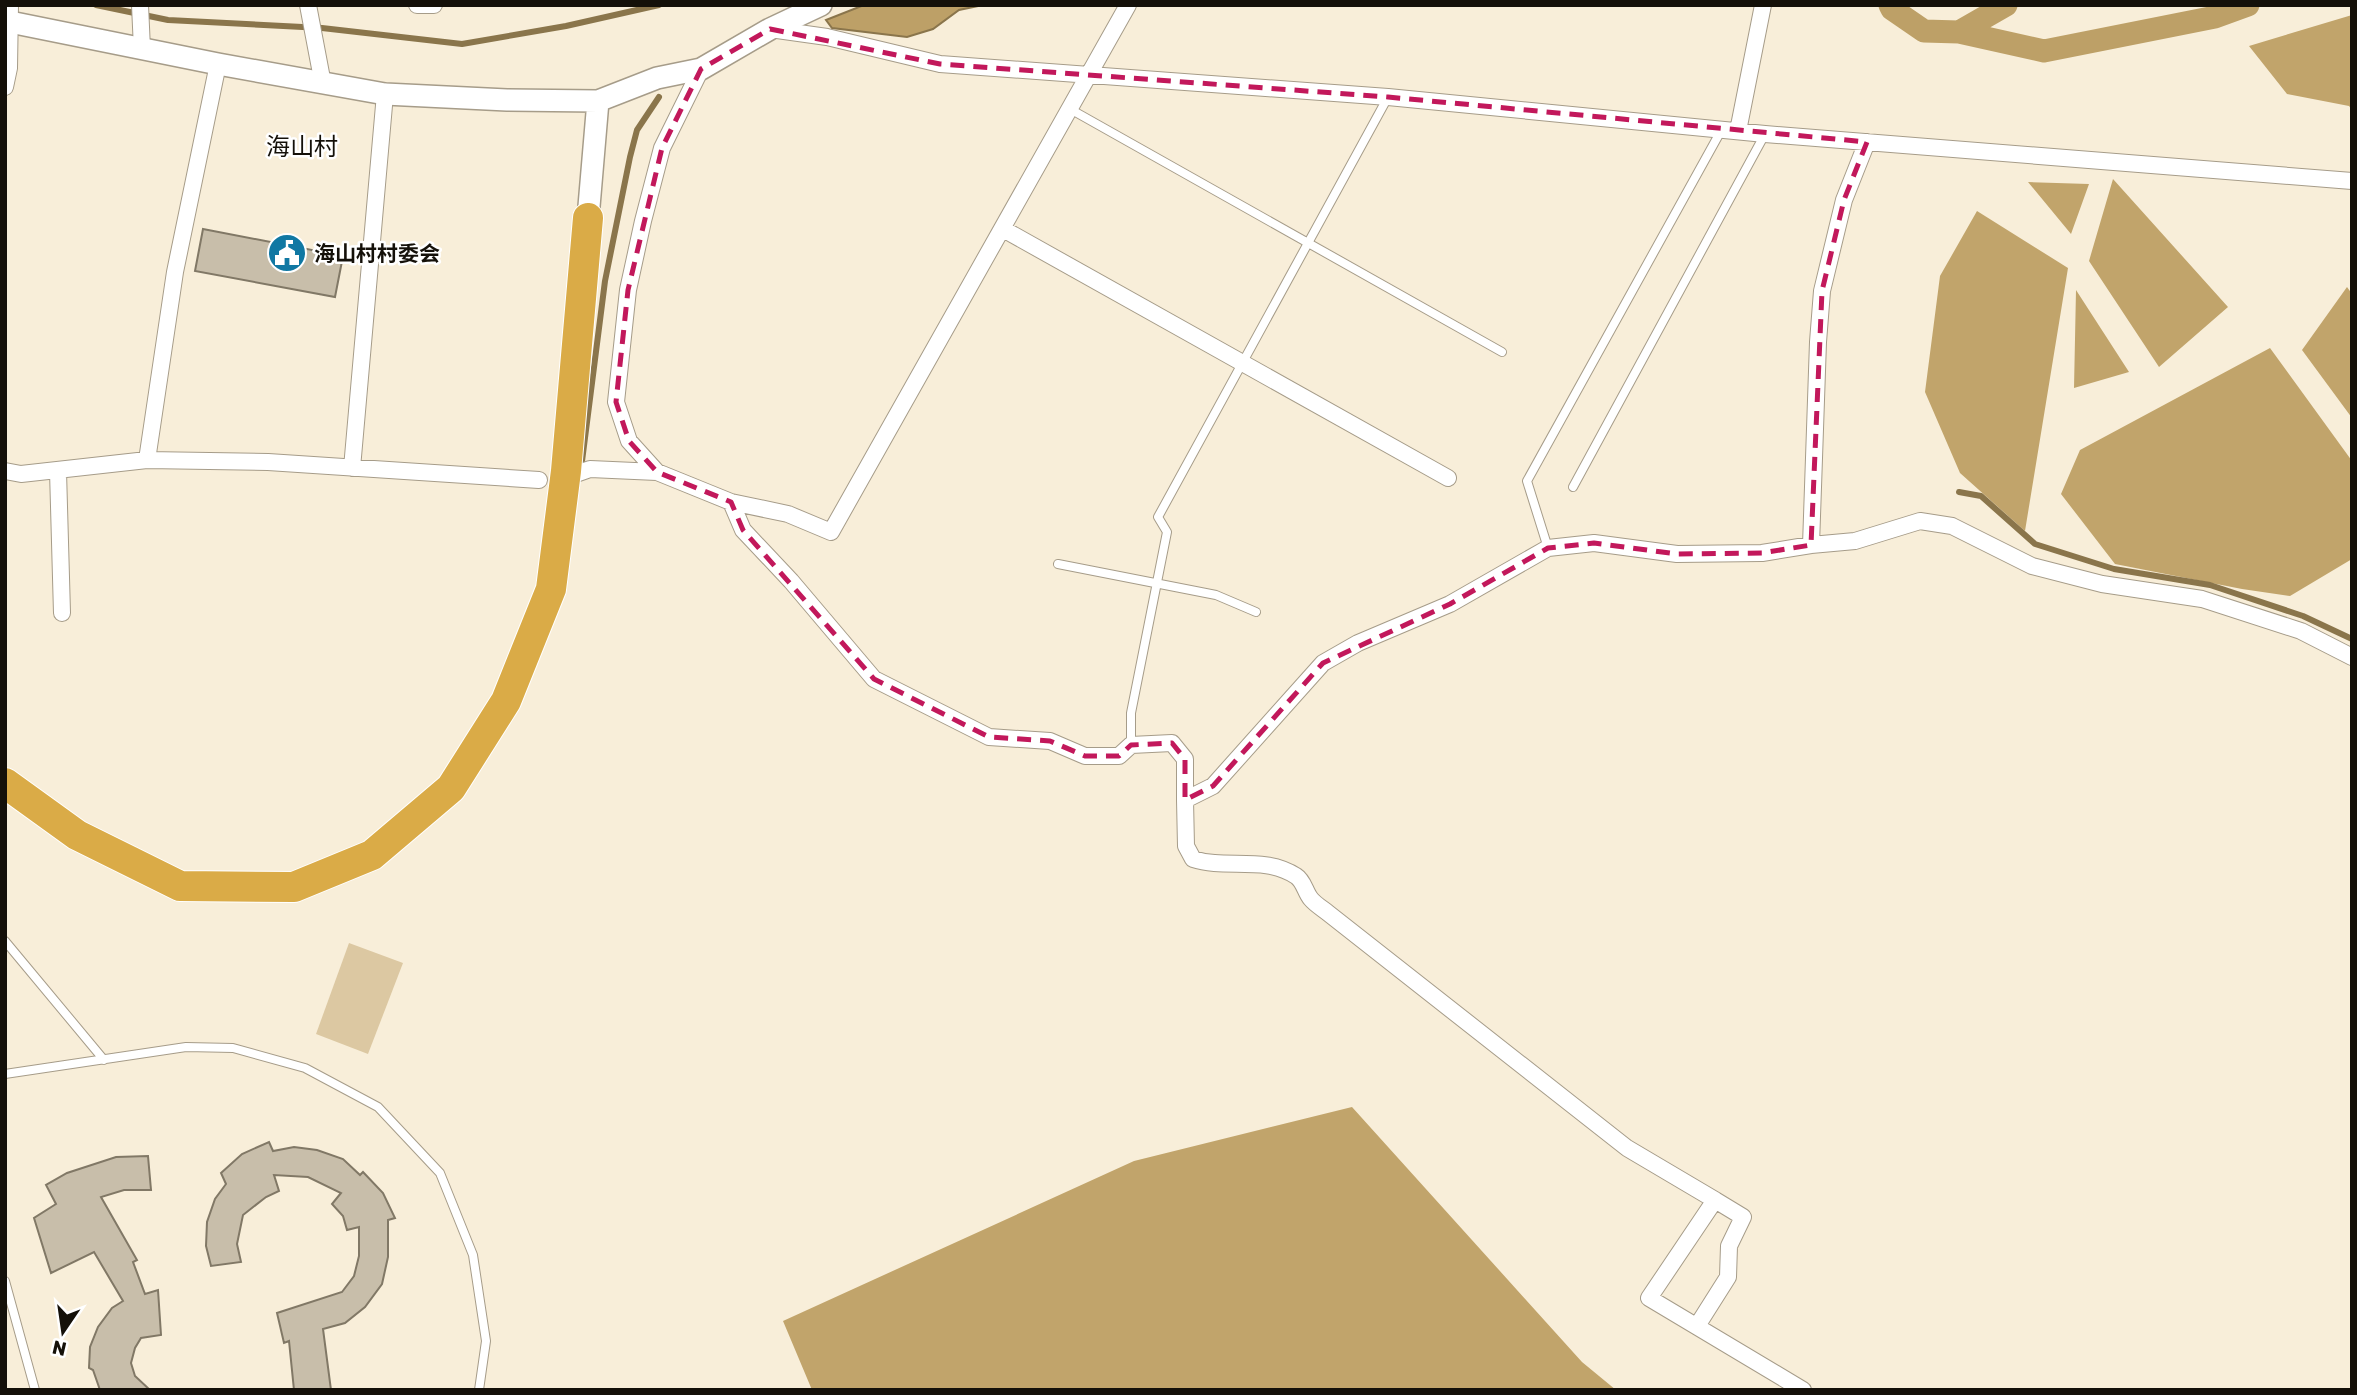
<svg xmlns="http://www.w3.org/2000/svg" width="2357" height="1395" viewBox="0 0 2357 1395" font-family="Rubik,'Noto Sans SC',sans-serif">
  <rect width="100%" height="100%" fill="#f8eed9"/>
  <!-- green -->
  <path fill="#dcc8a2" d="M 349,943 L 403,963 L 368,1054 L 316,1034 Z"/>
  <!-- forest -->
  <path fill="#c1a46b" d="M 2352,15 L 2352,110 L 2349,106 L 2287,94 L 2249,46 Z
    M 2113,179 L 2228,307 L 2159,367 L 2089,261 Z
    M 2028,182 L 2089,184 L 2071,234 Z
    M 1977,211 L 2068,268 L 2025,531 L 1960,473 L 1925,392 L 1940,276 Z
    M 2347,287 L 2352,294 L 2352,418 L 2302,350 Z
    M 2076,290 L 2129,372 L 2074,388 Z
    M 2270,348 L 2352,461 L 2352,559 L 2290,596 L 2242,589 L 2115,564 L 2061,494 L 2080,450 Z
    M 1352,1107 L 1582,1362 L 1616,1390 L 812,1390 L 783,1321 L 1134,1161 Z"/>
  <!-- water -->
  <path fill="#bda067" stroke="#8a754b" stroke-width="2" d="M 864,5 L 983,5 L 959,10 L 933,29 L 907,37 L 832,28 L 826,20 Z"/>
  <g fill="none" stroke-linecap="round" stroke-linejoin="round">
    <!-- stream -->
    <path stroke="#8a754b" stroke-width="6" d="M 96,5 L 168,20 L 322,28 L 462,44 L 566,26 L 659,5
      M 581,469 L 605,281 L 630,157 L 637,130 L 659,97
      M 1959,492 L 1981,496 L 2035,544 L 2114,569 L 2210,585 L 2303,616 L 2352,639"/>
    <!-- canal -->
    <path stroke="#bda067" stroke-width="23" d="M 1890,5 L 1892,9 L 1924,31 L 1959,32 L 2006,5
      M 1959,32 L 2044,51 L 2215,17 L 2248,5"/>
  </g>
  <!-- building -->
  <path fill="#c8beaa" stroke="#817866" stroke-width="2" d="M 203,229 L 343,256 L 335,297 L 195,271 Z
    M 269,1142 L 273,1151 L 294,1147 L 317,1150 L 343,1159 L 360,1175 L 363,1172 L 383,1193 L 395,1218 L 388,1220 L 388,1257 L 382,1284 L 365,1307 L 345,1323 L 323,1329 L 331,1390 L 294,1390 L 289,1341 L 284,1343 L 277,1313 L 342,1292 L 354,1276 L 359,1256 L 359,1227 L 347,1230 L 343,1216 L 332,1204 L 341,1193 L 308,1177 L 274,1175 L 279,1191 L 266,1197 L 243,1215 L 237,1244 L 241,1262 L 211,1266 L 206,1246 L 207,1222 L 215,1199 L 226,1184 L 221,1173 L 242,1154 Z
    M 148,1156 L 151,1190 L 124,1190 L 101,1197 L 137,1260 L 133,1262 L 145,1294 L 158,1290 L 161,1335 L 141,1338 L 135,1348 L 131,1363 L 135,1376 L 150,1390 L 100,1390 L 93,1370 L 89,1368 L 90,1347 L 98,1327 L 112,1308 L 123,1301 L 94,1252 L 51,1273 L 34,1218 L 56,1204 L 46,1185 L 67,1173 L 116,1157 Z"/>
  <g fill="none" stroke-linecap="round" stroke-linejoin="round">
    <defs>
      <path id="service" d="M 1070,109 L 1502,352
        M 1573,487 L 1765,134
        M 1548,548 L 1527,481 L 1722,129
        M 1058,564 L 1216,595 L 1256,612
        M 1131,745 L 1131,713 L 1167,532 L 1158,517 L 1388,97
        M 5,941 L 104,1060
        M 5,1074 L 186,1047 L 233,1048 L 305,1068 L 378,1107 L 440,1173 L 473,1255 L 486,1341 L 479,1390
        M 5,1281 L 35,1390"/>
      <path id="minor" d="M 140,5 L 142,49
        M 308,5 L 323,84
        M 417,5 L 434,5
        M 770,29 L 827,37 L 940,64 L 1388,97 L 1765,134 L 2352,181
        M 701,69 L 662,148 L 643,221 L 628,290 L 616,402 L 629,441 L 657,472 L 731,502 L 788,514 L 831,532 L 1128,5
        M 5,87 L 9,68 L 10,5
        M 1738,131 L 1763,5
        M 1003,229 L 1448,478
        M 147,460 L 175,272 L 218,64
        M 352,468 L 385,94
        M 5,471 L 21,474 L 147,460 L 268,462 L 539,480
        M 58,471 L 62,613
        M 573,475 L 590,469 L 657,472
        M 731,502 L 743,530 L 791,581 L 874,679 L 989,737 L 1050,741 L 1085,756 L 1119,756 L 1131,745 L 1172,743 L 1185,759 L 1185,800
        M 1811,545 L 1818,342 L 1822,291 L 1844,200 L 1867,142
        M 1697,1326 L 1728,1277 L 1729,1246 L 1743,1217 L 1715,1200
        M 1803,1390 L 1649,1298 L 1715,1200 L 1627,1148 L 1328,913 C 1323,909 1315,904 1311,899 C 1305,892 1304,881 1296,876 C 1264,855 1226,870 1193,859 L 1186,846 L 1185,800 L 1213,786 L 1323,663 L 1358,643 L 1450,604 L 1548,548 L 1594,543 L 1677,554 L 1762,553 L 1811,545 L 1855,541 L 1920,521 L 1952,526 L 2032,566 L 2102,584 L 2202,599 L 2301,631 L 2352,657"/>
      <path id="tertiary" d="M 5,21 L 218,64 L 385,94 L 507,100 L 598,101 L 657,78 L 701,69 L 770,29 L 821,5
        M 588,218 L 598,101"/>
      <path id="motorway" d="M 5,783 L 77,835 L 180,886 L 294,887 L 372,855 L 451,788 L 506,701 L 551,589 L 566,471 L 588,218"/>
    </defs>
    <!-- service casing -->
    <use href="#service" stroke="#a69c89" stroke-width="10"/>
    <!-- minor casing -->
    <use href="#minor" stroke="#a69c89" stroke-width="18"/>
    <!-- tertiary casing -->
    <use href="#tertiary" stroke="#a69c89" stroke-width="24"/>
    <!-- motorway casing -->
    <use href="#motorway" stroke="#fff" stroke-width="32"/>
    <!-- service -->
    <use href="#service" stroke="#fff" stroke-width="8"/>
    <!-- minor -->
    <use href="#minor" stroke="#fff" stroke-width="16"/>
    <!-- tertiary -->
    <use href="#tertiary" stroke="#fff" stroke-width="21"/>
    <!-- motorway -->
    <use href="#motorway" stroke="#daab47" stroke-width="30"/>
  </g>
  <!-- marked area -->
  <path fill="none" stroke="#c2185b" stroke-width="5" stroke-dasharray="14 9" stroke-linejoin="round" d="M 770,29 L 940,64 L 1388,97 L 1867,142 L 1844,200 L 1822,291 L 1811,545 L 1762,553 L 1677,554 L 1594,543 L 1548,548 L 1450,604 L 1323,663 L 1213,786 L 1185,800 L 1185,759 L 1172,743 L 1131,745 L 1119,756 L 1085,756 L 1050,741 L 989,737 L 874,679 L 743,530 L 731,502 L 657,472 L 629,441 L 616,402 L 628,290 L 662,148 L 701,69 Z"/>
  <!-- icons -->
  <defs>
    <symbol id="civic-disc" viewBox="-11 -11 22 22"><circle r="9.5" fill="#1078a3" stroke="#fff"/><path d="M-.6-6.5H3V-4.5H.6V-3L4-1V1h2V6H-6V1h2V-1L-.6-3ZM-1.2 2.5V6h2.4V2.5Z" fill="#fff"/></symbol>
  </defs>
  <g fill-rule="evenodd">
    <use href="#civic-disc" x="265" y="231" width="44" height="44"/>
  </g>
  <g text-anchor="middle" dominant-baseline="central" stroke-width="5" stroke-linejoin="round" paint-order="stroke">
    <!-- poi labels -->
    <g font-size="21" font-weight="bold" fill="#141009" stroke="#fff" text-anchor="start">
      <text x="314" y="253">海山村村委会</text>
    </g>
    <!-- quarter labels -->
    <g font-size="24" fill="#141009" stroke="#fff">
      <text x="302" y="147">海山村</text>
    </g>
  </g>
  <!-- border -->
  <rect width="2357" height="1395" fill="none" stroke="#141009" stroke-width="14"/>
  <!-- north arrow -->
  <g transform="translate(63 1332) rotate(193)" stroke="#ffffff" stroke-width="5" paint-order="stroke">
  <path d="M0-5L12 26L0 18L-12 26Z" fill="#141009"/>
  <text y="-10" font-size="19" font-weight="bold" text-anchor="middle" fill="#141009">N</text>
  </g>
</svg>
